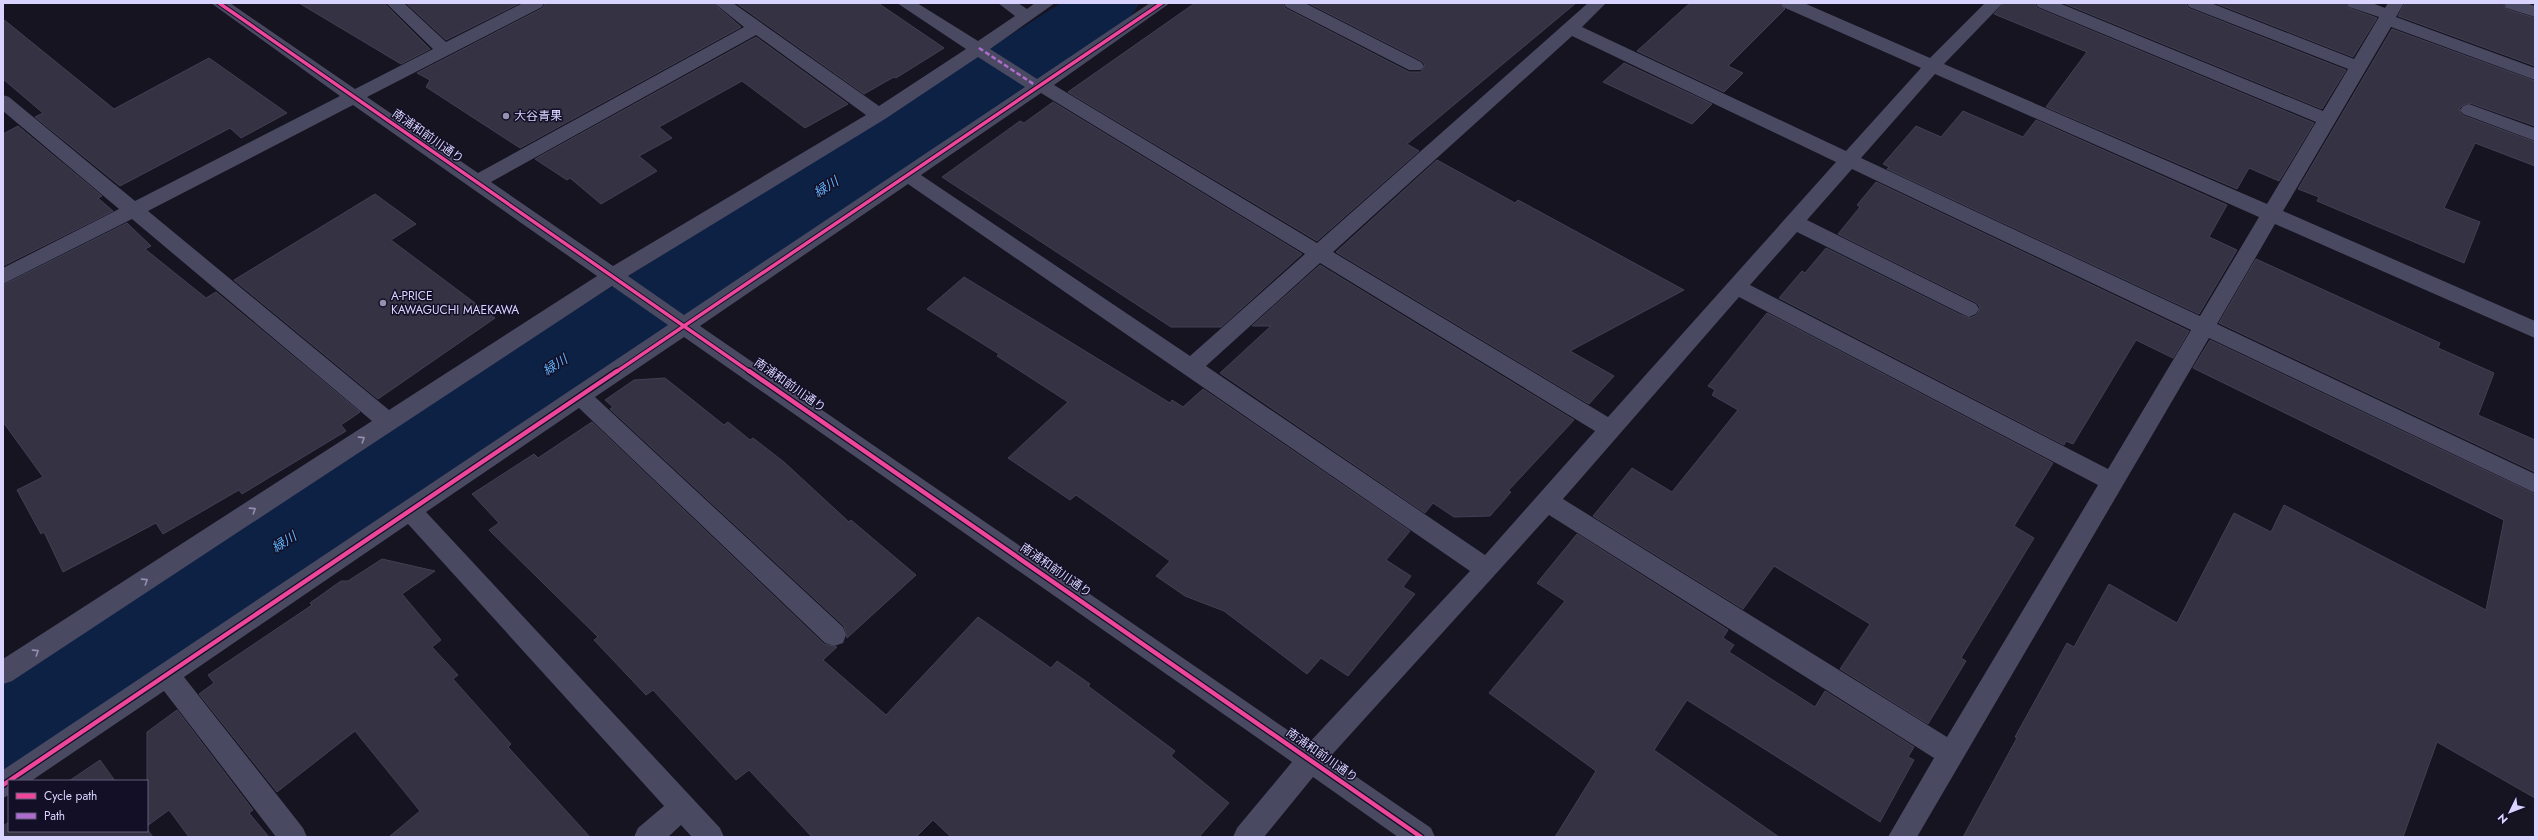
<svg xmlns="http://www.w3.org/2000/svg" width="2538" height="840" viewBox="0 0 2538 840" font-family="Jost,'Noto Sans JP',sans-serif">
  <rect width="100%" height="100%" fill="#161421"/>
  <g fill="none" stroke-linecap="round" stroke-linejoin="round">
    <!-- river -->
    <path fill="#0d2144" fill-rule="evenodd" d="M 1061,3 L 1140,3 L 1130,17 L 38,759 L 3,772 L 3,671 Z"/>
  </g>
  <!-- building -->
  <path fill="#343243" stroke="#433f54" d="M 299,3 L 384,3 L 430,49 L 401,64 Z
    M 406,3 L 520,3 L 446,40 Z
    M 545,3 L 713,3 L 741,27 L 520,148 L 426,87 L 430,80 L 417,73 L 543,8 Z
    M 736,3 L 878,3 L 944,48 L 896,78 L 894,77 L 864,94 Z
    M 1195,3 L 1283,3 L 1285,8 L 1409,72 L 1421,72 L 1425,65 L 1422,61 L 1308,3 L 1576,3 L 1407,144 L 1419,151 L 1317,241 L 1068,92 Z
    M 1690,3 L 1780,3 L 1785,9 L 1728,66 L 1743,73 L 1724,92 L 1637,51 Z
    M 2004,3 L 2035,3 L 2037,8 L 2314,123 L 2279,181 L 2249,168 L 2237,189 L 2046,107 L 2087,52 L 1994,14 Z
    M 2063,3 L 2186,3 L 2188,8 L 2346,70 L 2322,109 Z
    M 2215,3 L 2346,3 L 2349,8 L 2377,18 L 2353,57 Z
    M 2405,3 L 2503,3 L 2506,9 L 2535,18 L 2535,66 L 2398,16 Z
    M 3,19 L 114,109 L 209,58 L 287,113 L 241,138 L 230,128 L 120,186 L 35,117 L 43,113 L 3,79 Z
    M 2392,29 L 2535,81 L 2535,126 L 2470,103 L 2463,105 L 2459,109 L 2462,115 L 2535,142 L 2535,166 L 2475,143 L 2444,208 L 2480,222 L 2464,263 L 2317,201 L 2319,197 L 2298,189 Z
    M 756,37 L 848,104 L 805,128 L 742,81 L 659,127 L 672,138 L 639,156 L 657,171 L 601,204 L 570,178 L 567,180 L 535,159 Z
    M 1624,63 L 1712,104 L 1692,124 L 1603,82 Z
    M 1053,102 L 1302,254 L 1221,327 L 1171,327 L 942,177 L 1020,121 L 1024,123 Z
    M 1963,111 L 2023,137 L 2036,120 L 2227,205 L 2209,237 L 2237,250 L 2199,314 L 1887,169 L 1889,167 L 1883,164 L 1916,126 L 1941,137 Z
    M 18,126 L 102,196 L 98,198 L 113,211 L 3,266 L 3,134 Z
    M 1437,160 L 1515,203 L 1518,200 L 1684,290 L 1570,351 L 1614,376 L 1589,404 L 1336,252 Z
    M 1876,182 L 2189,331 L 2173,358 L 2136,340 L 2073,444 L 2066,441 L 2064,445 L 1779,298 L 1802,271 L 1805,273 L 1826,248 L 1961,315 L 1970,318 L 1977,315 L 1980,308 L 1977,303 L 1838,234 L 1860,207 L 1857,205 Z
    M 375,194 L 416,224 L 391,240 L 495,318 L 378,399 L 234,280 Z
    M 127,223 L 151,246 L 145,249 L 206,298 L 216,292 L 360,412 L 341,425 L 346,431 L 242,494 L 239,490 L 163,534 L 156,523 L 63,572 L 44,532 L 41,534 L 17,490 L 43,477 L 3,422 L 3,285 Z
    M 2256,259 L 2440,343 L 2438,348 L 2494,373 L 2478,415 L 2535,440 L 2535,472 L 2219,323 Z
    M 1320,265 L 1574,420 L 1508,491 L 1511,492 L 1490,516 L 1454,517 L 1433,503 L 1425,513 L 1220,373 L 1271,326 L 1252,326 Z
    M 964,277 L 1170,403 L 1172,400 L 1183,407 L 1203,389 L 1410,531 L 1386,560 L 1411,576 L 1403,587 L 1415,594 L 1348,676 L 1321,658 L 1307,674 L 1224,611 L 1185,596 L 1156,576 L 1170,561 L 1076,495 L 1070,500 L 1008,458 L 1068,402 L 997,356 L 999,354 L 927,309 Z
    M 1767,313 L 2053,463 L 2014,526 L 2034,538 L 1961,658 L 1966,661 L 1928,724 L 1840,669 L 1870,624 L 1774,566 L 1743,609 L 1593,516 L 1632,468 L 1672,492 L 1738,410 L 1712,395 L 1715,390 L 1708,386 Z
    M 2210,340 L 2535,494 L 2535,798 L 2437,742 L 2403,837 L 1963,837 L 2017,738 L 2015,737 L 2067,643 L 2074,647 L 2109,584 L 2177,623 L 2234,513 L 2271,532 L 2284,505 L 2486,610 L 2504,520 L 2193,368 Z
    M 665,378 L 724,425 L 728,422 L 750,440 L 753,438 L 784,462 L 849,522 L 851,520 L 916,575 L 847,638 L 844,626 L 610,409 L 613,407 L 605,400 L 634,380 Z
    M 592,422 L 824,644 L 837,647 L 823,660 L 886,715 L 978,617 L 1051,668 L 1057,661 L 1090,684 L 1088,686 L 1175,751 L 1171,756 L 1229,803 L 1199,837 L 951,837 L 933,820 L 916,837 L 812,837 L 749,770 L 736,780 L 653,690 L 646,695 L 594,640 L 598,637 L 489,530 L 499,523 L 472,494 L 534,454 L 538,458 Z
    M 1577,534 L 1728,630 L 1723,638 L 1734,645 L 1729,652 L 1815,707 L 1825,691 L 1914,747 L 1908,757 L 1914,760 L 1880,822 L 1687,700 L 1654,750 L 1779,837 L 1555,837 L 1596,771 L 1489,693 L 1565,601 L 1537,583 Z
    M 382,559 L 435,571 L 402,594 L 441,640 L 432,647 L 458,675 L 453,679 L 511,744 L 508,747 L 590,837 L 389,837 L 420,811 L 355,731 L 277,792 L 199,694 L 214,683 L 208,675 L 312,605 L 310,603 L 341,581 L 348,581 Z
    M 177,710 L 253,810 L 249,813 L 269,837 L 189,837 L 169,810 L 147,826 L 147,732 Z
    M 100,760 L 115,781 L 69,781 Z
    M 9,822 L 9,831 L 147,831 L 147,829 L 153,837 L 3,837 L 3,826 Z"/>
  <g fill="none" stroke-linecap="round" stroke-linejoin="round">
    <!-- minor -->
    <path fill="#4a4962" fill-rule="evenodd" d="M 211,3 L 230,3 L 355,89 L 433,49 L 386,3 L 404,3 L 446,42 L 523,3 L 544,3 L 542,7 L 367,97 L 478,173 L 744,27 L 714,3 L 733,3 L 879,106 L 966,49 L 897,3 L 917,3 L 978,41 L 1015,16 L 998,3 L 1018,3 L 1027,9 L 1035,3 L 1055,3 L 990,49 L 1037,79 L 1150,3 L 1170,3 L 1054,85 L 1317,243 L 1588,3 L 1606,3 L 1582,27 L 1846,151 L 1921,68 L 1783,7 L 1781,3 L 1804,3 L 1930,58 L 1985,3 L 2003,3 L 1944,64 L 2267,204 L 2316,122 L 2038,7 L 2036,3 L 2059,3 L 2323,111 L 2348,69 L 2189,7 L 2187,3 L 2211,3 L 2354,59 L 2379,17 L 2349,7 L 2347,3 L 2372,3 L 2385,8 L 2388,3 L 2404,3 L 2396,17 L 2535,68 L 2535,80 L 2391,27 L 2283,211 L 2535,321 L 2535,338 L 2275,224 L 2217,324 L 2535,474 L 2535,493 L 2209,338 L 1917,837 L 1888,837 L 1934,758 L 1549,515 L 1329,758 L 1431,828 L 1435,837 L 1398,837 L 1313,777 L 1264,837 L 1233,837 L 1237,828 L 1292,762 L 684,337 L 595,397 L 843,627 L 846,635 L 843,643 L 834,646 L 825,643 L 579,408 L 426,512 L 720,828 L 724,837 L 692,837 L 681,825 L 668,837 L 634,837 L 638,828 L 664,806 L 408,524 L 184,677 L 303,828 L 307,837 L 276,837 L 164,691 L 31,781 L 9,781 L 9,795 L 3,798 L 3,770 L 668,325 L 612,286 L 12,681 L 3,684 L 3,659 L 372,421 L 132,219 L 3,284 L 3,268 L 119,209 L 3,111 L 3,95 L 9,97 L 135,201 L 340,96 ZM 756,35 L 866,115 L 613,266 L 491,182 ZM 1572,36 L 1836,162 L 1608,417 L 1333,252 ZM 978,57 L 1025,87 L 684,315 L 628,276 L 885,119 ZM 1935,74 L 2259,217 L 2200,316 L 1861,158 ZM 1041,93 L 1305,254 L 1190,356 L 921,175 ZM 353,105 L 597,276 L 389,410 L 148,211 ZM 1852,169 L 2191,330 L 2108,469 L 1750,285 L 1797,232 L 1962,314 L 1969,317 L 1976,314 L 1979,309 L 1976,304 L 1807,220 ZM 908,184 L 1470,571 L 1308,744 L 700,326 ZM 1320,263 L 1595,431 L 1485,555 L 1206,366 ZM 1739,297 L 2098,485 L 1947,737 L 1563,499 Z
      M 1284,3 L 1305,3 L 1421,62 L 1424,66 L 1421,70 L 1409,70 L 1286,7 Z
      M 2504,3 L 2526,3 L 2535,6 L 2535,17 L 2506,8 Z
      M 2469,104 L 2535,128 L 2535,141 L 2463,114 L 2460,110 L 2463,106 Z"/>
    <!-- quiet -->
    <path stroke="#b06ccc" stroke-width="2.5" stroke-dasharray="5 2.5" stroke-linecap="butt" d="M 979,48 L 1038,87"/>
    <defs>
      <path id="cycleway-far1" d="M 219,3 L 750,372
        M 616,372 L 1162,3"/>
      <path id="cycleway" d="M 749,371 L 1421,837
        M 3,785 L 617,371"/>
    </defs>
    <!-- cycleway-far1 casing -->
    <use href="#cycleway-far1" stroke="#130f26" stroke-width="5.5"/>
    <!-- cycleway casing -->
    <use href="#cycleway" stroke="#130f26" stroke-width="7"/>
    <!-- cycleway-far1 -->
    <use href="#cycleway-far1" stroke="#ed469a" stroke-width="3.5"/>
    <!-- cycleway -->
    <use href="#cycleway" stroke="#ed469a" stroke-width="4.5"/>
  </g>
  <!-- one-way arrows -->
  <defs><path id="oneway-chevron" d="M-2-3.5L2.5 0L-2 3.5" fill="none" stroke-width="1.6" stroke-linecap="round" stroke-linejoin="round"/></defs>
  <g stroke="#928eb0">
    <use href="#oneway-chevron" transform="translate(362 439) rotate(-33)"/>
    <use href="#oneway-chevron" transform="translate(253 510) rotate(-33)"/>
    <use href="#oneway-chevron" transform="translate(145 581) rotate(-33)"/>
    <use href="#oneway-chevron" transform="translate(36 652) rotate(-33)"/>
  </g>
  <!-- markers -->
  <g fill="#9591b1" stroke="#130f26" stroke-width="1.5">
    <circle cx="506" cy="116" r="4"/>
    <circle cx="383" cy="303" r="4"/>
  </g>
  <g text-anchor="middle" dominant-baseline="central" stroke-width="3" stroke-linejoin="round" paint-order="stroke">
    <!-- poi labels -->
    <g font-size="12" fill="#d9d4ff" stroke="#130f26" text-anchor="start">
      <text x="514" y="116">大谷青果</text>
      <text x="391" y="296">A-PRICE<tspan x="391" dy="14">KAWAGUCHI MAEKAWA</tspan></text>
    </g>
    <!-- street labels -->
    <g font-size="12" fill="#d9d4ff" stroke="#130f26">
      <text transform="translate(428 136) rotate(35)">南浦和前川通り</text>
      <text transform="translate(790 385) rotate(35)">南浦和前川通り</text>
      <text transform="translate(1056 570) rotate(35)">南浦和前川通り</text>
      <text transform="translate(1322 755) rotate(35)">南浦和前川通り</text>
    </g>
    <!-- water labels -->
    <g font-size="13" font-style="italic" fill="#62b6ff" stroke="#130f26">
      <text transform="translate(826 187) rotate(-33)">緑川</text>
      <text transform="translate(555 365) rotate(-33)">緑川</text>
      <text transform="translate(284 542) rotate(-33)">緑川</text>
    </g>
  </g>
  <!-- border -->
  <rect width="2538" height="840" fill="none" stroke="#d9d4ff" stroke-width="8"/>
  <!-- legend -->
  <rect x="8" y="780" width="140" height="52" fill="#130f26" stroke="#625e7d"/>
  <rect x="16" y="793" width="20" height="6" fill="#ed469a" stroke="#625e7d"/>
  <text x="44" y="800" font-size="12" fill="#d9d4ff">Cycle path</text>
  <rect x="16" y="813" width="20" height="6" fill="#b06ccc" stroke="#625e7d"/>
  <text x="44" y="820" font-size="12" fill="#d9d4ff">Path</text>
  <!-- north arrow -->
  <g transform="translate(2510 812) rotate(227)" stroke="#130f26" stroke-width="3" paint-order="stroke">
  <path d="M0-3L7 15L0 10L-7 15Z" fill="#d9d4ff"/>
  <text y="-6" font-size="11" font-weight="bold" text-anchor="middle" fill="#d9d4ff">N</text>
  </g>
</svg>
